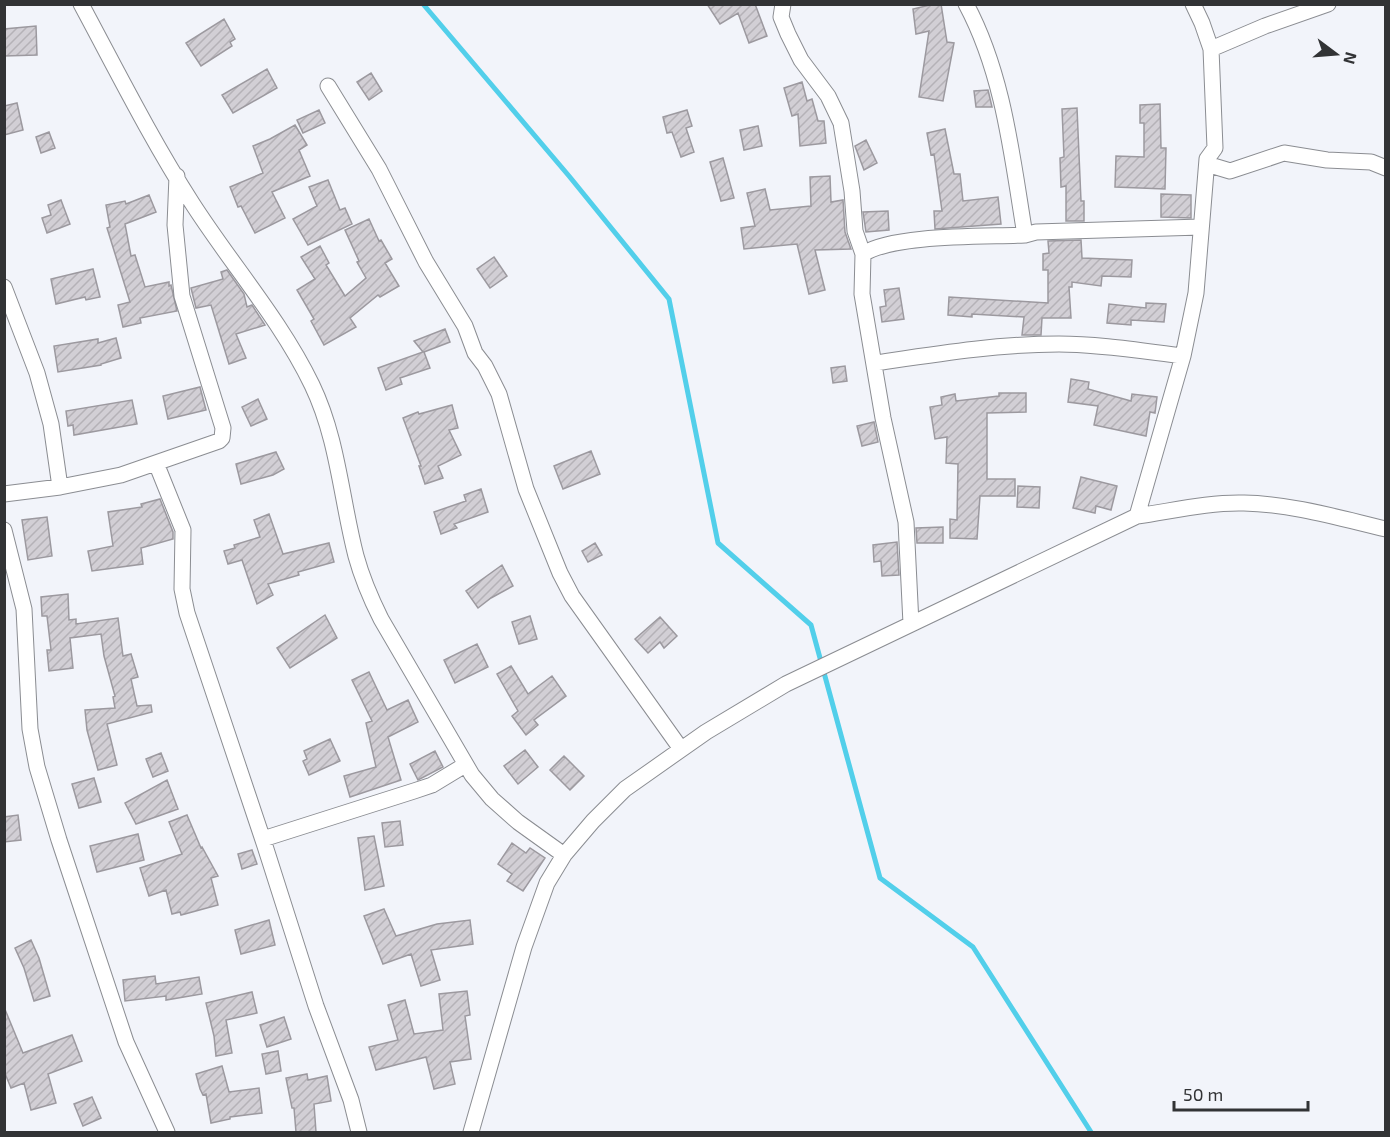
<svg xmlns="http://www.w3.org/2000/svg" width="1390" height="1137" viewBox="0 0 1390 1137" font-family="'Exo 2',sans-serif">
  <defs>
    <pattern id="building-hatch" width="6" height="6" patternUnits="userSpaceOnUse" patternTransform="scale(1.5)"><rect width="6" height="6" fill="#d2cfd5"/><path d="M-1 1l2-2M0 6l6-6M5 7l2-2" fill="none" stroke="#b5b2b7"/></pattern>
  </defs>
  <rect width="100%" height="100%" fill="#f2f4fa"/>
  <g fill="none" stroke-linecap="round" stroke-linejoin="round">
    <!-- stream -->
    <path stroke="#52cfea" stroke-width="5" d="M 423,4 L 569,176 L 669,299 L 718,543 L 811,625 L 880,878 L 973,947 L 1091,1132"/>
  </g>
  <!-- building -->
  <path fill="url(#building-hatch)" stroke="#9c999f" stroke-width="1.5" d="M 707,4 L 755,4 L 767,36 L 749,43 L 738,13 L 720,24 Z
    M 934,4 L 941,4 L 947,42 L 954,43 L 943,101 L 919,97 L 929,31 L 916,34 L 913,9 Z
    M 224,19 L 235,39 L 230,42 L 232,46 L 201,66 L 186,43 Z
    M 36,26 L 37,55 L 4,56 L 4,29 Z
    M 267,69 L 277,88 L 233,113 L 222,95 Z
    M 371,73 L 382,91 L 369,100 L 357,82 Z
    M 802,82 L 807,101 L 812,99 L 818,121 L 824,121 L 826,143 L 800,146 L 798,114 L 792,116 L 784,88 Z
    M 988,90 L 992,107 L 976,107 L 974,91 Z
    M 17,103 L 23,130 L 4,135 L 4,106 Z
    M 1160,104 L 1161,148 L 1166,148 L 1165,189 L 1115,187 L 1116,156 L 1144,157 L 1144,123 L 1140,123 L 1140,105 Z
    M 1077,108 L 1081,201 L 1084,201 L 1084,221 L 1066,221 L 1066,186 L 1061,187 L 1060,158 L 1064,157 L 1062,109 Z
    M 319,110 L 325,123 L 303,133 L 297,120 Z
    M 687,110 L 692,126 L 686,128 L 694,152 L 681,157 L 672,132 L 667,133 L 663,117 Z
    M 295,125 L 307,145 L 299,150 L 310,176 L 272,192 L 285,218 L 255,233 L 241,206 L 238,207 L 230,187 L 263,173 L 253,146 L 270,139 Z
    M 758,126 L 762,146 L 744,150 L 740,130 Z
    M 945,129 L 954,174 L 960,174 L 963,201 L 998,197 L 1001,224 L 935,229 L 934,211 L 942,211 L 934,154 L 931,155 L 927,133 Z
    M 49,132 L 55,148 L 41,153 L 36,137 Z
    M 866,140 L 877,163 L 864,170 L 855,146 Z
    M 723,158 L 734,198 L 721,201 L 710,162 Z
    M 830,176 L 831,202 L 843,200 L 845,232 L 851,249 L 815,250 L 825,290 L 809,294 L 797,244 L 744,249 L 741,228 L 755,226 L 747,193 L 765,189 L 770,210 L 811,206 L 810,177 Z
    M 328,180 L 340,210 L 345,208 L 352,224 L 308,245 L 293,219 L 317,206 L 309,187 Z
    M 1161,194 L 1191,195 L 1191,218 L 1161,217 Z
    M 149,195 L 156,212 L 125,224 L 131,256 L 135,255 L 145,287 L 169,282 L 169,286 L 171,285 L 177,311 L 140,318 L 141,323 L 123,327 L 118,305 L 130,302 L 107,228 L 110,227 L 106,205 L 125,201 L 126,204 Z
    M 61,200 L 70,224 L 47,233 L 42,218 L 51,215 L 48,205 Z
    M 888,211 L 889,230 L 866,232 L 863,212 Z
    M 369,219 L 379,241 L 381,240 L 392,259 L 385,263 L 399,286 L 380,297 L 378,295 L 350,318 L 356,327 L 324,345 L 311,321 L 314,319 L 297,290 L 315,279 L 301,257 L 320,246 L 329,263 L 326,265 L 345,296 L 366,278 L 357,262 L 359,261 L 345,230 Z
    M 1081,240 L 1082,258 L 1132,260 L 1131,277 L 1102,276 L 1101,286 L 1072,282 L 1072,287 L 1069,287 L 1071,318 L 1042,318 L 1041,335 L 1022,335 L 1024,317 L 972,314 L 972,317 L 948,315 L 949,297 L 1048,303 L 1048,270 L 1043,270 L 1043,254 L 1049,253 L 1048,241 Z
    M 494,257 L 507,276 L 490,288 L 477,269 Z
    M 93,269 L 100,297 L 86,300 L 85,297 L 56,304 L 51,279 Z
    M 227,270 L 244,294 L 247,307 L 252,305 L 265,325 L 236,334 L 246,358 L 229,364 L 211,305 L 196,308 L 191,288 L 223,279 L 221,272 Z
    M 899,288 L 904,319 L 882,322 L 880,307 L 886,306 L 884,290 Z
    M 1146,303 L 1166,304 L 1164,322 L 1131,320 L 1131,325 L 1107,323 L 1109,304 L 1146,308 Z
    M 445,329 L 450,342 L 424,352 L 430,368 L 400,378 L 402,384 L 386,390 L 378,368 L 423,352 L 414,341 Z
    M 116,338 L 121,358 L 101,364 L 101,365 L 58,372 L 54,346 L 98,339 L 98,343 Z
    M 845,366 L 847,381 L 833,383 L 831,368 Z
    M 1071,379 L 1089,382 L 1088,389 L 1131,401 L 1132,394 L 1157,397 L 1155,413 L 1150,412 L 1146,436 L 1094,425 L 1098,406 L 1068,402 Z
    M 200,387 L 206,410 L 168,419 L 163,396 Z
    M 999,393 L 1026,393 L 1026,412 L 987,413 L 987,479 L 1015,479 L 1015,496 L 980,496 L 977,539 L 950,538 L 950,519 L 957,520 L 958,464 L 946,463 L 947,437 L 935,439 L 930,407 L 942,405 L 941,397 L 955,394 L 956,401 L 999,396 Z
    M 258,399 L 267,419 L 251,426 L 242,407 Z
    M 132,400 L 137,424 L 74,435 L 73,425 L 68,426 L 66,411 Z
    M 452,405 L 458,428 L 449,430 L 461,455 L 438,466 L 443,478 L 425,484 L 419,466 L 421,466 L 403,418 L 418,412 L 419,414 Z
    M 874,422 L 878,442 L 862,446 L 857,426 Z
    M 591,451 L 600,474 L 563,489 L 554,466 Z
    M 276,452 L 284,469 L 273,475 L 241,484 L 236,464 Z
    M 1081,477 L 1117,486 L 1111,510 L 1096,506 L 1095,513 L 1073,508 Z
    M 1018,486 L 1040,487 L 1039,508 L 1017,507 Z
    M 481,489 L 488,512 L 454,524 L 457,528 L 441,534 L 434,512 L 466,501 L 464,495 Z
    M 160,499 L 173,532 L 173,539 L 141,548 L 143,564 L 92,571 L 88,551 L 113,546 L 108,512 L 142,507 L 141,504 Z
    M 269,514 L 283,554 L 329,543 L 334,562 L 298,572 L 299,575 L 268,584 L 273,595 L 257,604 L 242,560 L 228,564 L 224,551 L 235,548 L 234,545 L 260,537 L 254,520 Z
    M 47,517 L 52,556 L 28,560 L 22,520 Z
    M 943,527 L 943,543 L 917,543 L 916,528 Z
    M 897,542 L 899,575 L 882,576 L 881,561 L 874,562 L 873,545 Z
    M 595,543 L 602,555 L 588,562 L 582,551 Z
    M 502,565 L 513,586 L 491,598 L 478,608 L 466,591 Z
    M 68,594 L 69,620 L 76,619 L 76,624 L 118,618 L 123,656 L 131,654 L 138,677 L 131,679 L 137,706 L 151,705 L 152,712 L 107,724 L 117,765 L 98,770 L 87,730 L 85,710 L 115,708 L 113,697 L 115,696 L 104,656 L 101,634 L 70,638 L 73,668 L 49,671 L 47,650 L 51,650 L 47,616 L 42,616 L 41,597 Z
    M 325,615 L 337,638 L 290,668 L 277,648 Z
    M 530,616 L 537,639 L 519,644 L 512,622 Z
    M 660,617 L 677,636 L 664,648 L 660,642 L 648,653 L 635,639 Z
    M 477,644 L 488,667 L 455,683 L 444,660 Z
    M 511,666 L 528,694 L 552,676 L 566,696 L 534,720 L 538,725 L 526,735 L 512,716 L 518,711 L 497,674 Z
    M 369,672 L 387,710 L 408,700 L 418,722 L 388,737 L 401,780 L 350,797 L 344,776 L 376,767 L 366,723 L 372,721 L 352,680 Z
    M 330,739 L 340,761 L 309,775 L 303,761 L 307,759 L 304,751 Z
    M 525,750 L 538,767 L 518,784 L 504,766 Z
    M 435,751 L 443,767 L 418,780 L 410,764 Z
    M 161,753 L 168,771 L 153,777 L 146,759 Z
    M 564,756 L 584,776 L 570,790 L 550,770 Z
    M 94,778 L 101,802 L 79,808 L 72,784 Z
    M 167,780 L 178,809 L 136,824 L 125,803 Z
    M 18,815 L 21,840 L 4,842 L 4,817 Z
    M 187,815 L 201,848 L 202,847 L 218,876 L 211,878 L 218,905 L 181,915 L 180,912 L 172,914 L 166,890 L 149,896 L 140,868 L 182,854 L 169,822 Z
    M 400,821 L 403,845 L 385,847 L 382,823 Z
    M 138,834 L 144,860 L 97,872 L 90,846 Z
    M 374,836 L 384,886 L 365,890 L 358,838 Z
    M 512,843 L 526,853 L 530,848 L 545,858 L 523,891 L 507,881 L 512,874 L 498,864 Z
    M 252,850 L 257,864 L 242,869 L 238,854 Z
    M 384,909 L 396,936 L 437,924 L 470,920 L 473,944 L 431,950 L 440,980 L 421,986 L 411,954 L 383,964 L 364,916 Z
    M 269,920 L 275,945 L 241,954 L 235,930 Z
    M 31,940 L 39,958 L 50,996 L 34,1001 L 24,968 L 15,948 Z
    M 155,976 L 156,984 L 199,977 L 202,994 L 166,1000 L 166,996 L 125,1001 L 123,980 Z
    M 467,991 L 470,1015 L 465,1016 L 471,1059 L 450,1062 L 455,1084 L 434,1089 L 426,1057 L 376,1070 L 369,1047 L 398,1040 L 388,1005 L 405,1000 L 414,1034 L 443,1030 L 439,994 Z
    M 252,992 L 257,1013 L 226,1020 L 232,1053 L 216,1056 L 214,1036 L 206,1003 Z
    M 4,1007 L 23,1053 L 72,1035 L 82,1061 L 48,1074 L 56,1103 L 31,1110 L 24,1083 L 11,1088 L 4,1071 Z
    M 284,1017 L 291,1039 L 267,1047 L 260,1025 Z
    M 278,1051 L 281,1071 L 266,1074 L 262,1054 Z
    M 222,1066 L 229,1092 L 259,1088 L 262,1113 L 230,1117 L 230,1119 L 211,1123 L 206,1094 L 203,1095 L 200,1089 L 196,1074 Z
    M 307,1074 L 308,1080 L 327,1076 L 331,1101 L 314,1104 L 316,1132 L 296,1132 L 294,1108 L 292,1108 L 286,1078 Z
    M 92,1097 L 101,1118 L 83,1126 L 74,1104 Z"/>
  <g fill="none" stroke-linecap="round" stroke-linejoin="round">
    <defs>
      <path id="minor" d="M 81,4 C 117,71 151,139 192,203 C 231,264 280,319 312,385 C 338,439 341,498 356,556 C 362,578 371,599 381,619 L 472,775 L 492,799 L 518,822 L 564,855
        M 783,4 L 781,17 L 788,34 L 801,60 L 828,96 L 841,123 L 852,191 L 855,231 L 863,254 L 862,294 L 883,418 L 906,522 L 911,624
        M 966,4 C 1004,75 1012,157 1025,235
        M 1211,49 L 1265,26 L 1328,4
        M 328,86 L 379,169 L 426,262 L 465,326 L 475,353 L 485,366 L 499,394 L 526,489 L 560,573 L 572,596 L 681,749
        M 1207,159 L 1210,165 L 1230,171 L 1284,153 L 1327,160 L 1371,162 L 1386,168
        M 863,254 C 894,234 986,237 1025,235 L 1036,232 L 1201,227
        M 4,287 L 37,373 L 51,424 L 60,487
        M 875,363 C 936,354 997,344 1059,344 C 1100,344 1142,351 1183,356
        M 156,463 L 183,530 L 182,589 L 187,613 L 265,846 L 316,1006 L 351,1100 L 359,1132
        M 4,494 L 60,487 L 121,475 L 219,441 L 222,438 L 223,428 L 182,296 L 175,225 L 177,176
        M 1137,516 L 1183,356 L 1196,293 L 1207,159 L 1215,148 L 1211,49 L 1202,23 L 1193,4
        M 4,530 L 24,609 L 30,729 L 37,767 L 59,840 L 126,1042 L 167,1132
        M 263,839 L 414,791 L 432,785 L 465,765
        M 471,1132 L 524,947 L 547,883 L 564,855 L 593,821 L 625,789 L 706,732 L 786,684 L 1137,516 C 1172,511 1209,502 1244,503 C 1292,504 1339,518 1386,529"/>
    </defs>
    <!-- minor casing -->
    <use href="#minor" stroke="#8b8d92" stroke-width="17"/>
    <!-- minor -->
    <use href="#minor" stroke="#fff" stroke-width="15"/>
  </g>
  <!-- border -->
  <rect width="1390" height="1137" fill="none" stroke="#323335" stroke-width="12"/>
  <!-- north arrow -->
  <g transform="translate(1336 54) rotate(106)" stroke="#f2f4fa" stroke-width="4.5" paint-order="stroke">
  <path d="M0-4.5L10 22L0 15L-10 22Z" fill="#323335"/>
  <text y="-9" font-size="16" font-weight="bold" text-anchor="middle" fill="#323335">N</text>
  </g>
  <!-- scale -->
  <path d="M1174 1101v9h134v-9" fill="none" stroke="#323335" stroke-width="3"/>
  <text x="1183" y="1101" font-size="18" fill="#323335" stroke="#f2f4fa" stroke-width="4.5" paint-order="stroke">50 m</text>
</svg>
